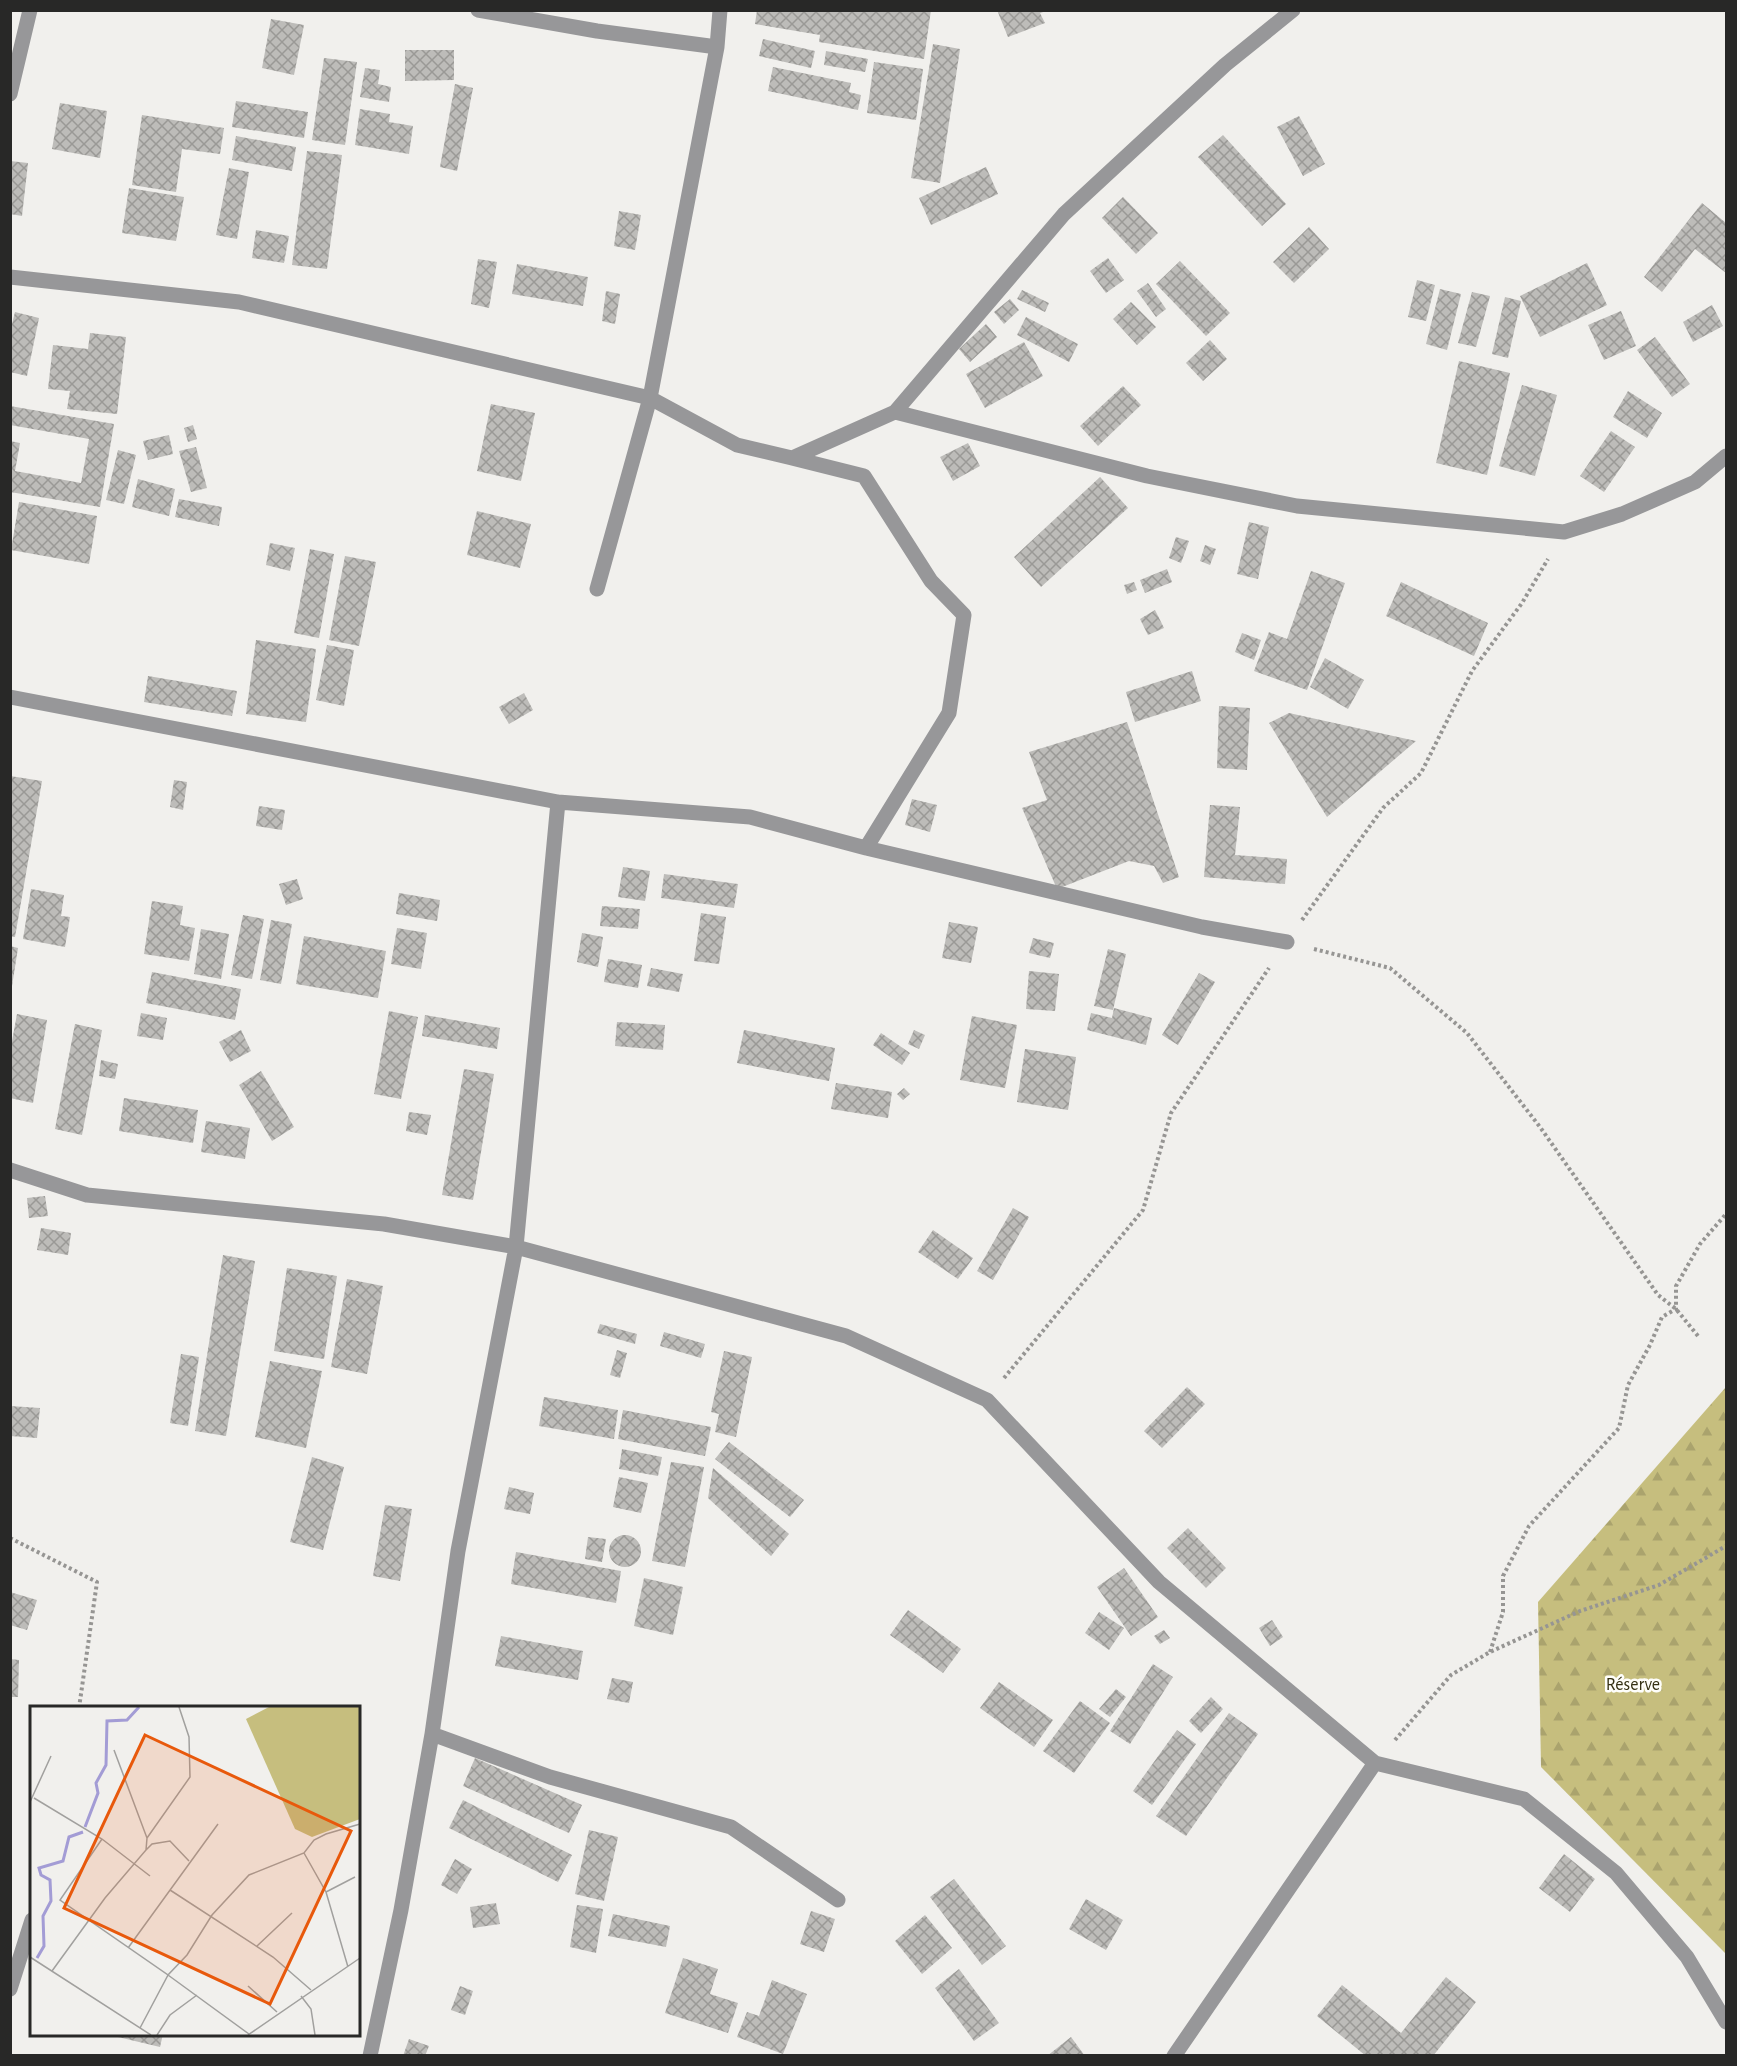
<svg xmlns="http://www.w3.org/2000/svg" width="1737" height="2066" viewBox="0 0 1737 2066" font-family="'Alegreya Sans',sans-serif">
  <defs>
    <pattern id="forest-firs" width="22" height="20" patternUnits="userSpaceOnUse" patternTransform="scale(1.5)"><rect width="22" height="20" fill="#c6be7e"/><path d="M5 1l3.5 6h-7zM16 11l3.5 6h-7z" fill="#aaa36d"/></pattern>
    <pattern id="building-cross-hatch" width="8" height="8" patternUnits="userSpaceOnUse" patternTransform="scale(1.5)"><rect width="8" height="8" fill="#bdbcb9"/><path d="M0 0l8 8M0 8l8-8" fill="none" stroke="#9a9996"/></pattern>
  </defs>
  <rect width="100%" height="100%" fill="#f1f0ed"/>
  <!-- forest -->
  <path fill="url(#forest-firs)" d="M 1726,1387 L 1726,1954 L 1541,1767 L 1538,1602 Z"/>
  <!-- building -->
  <path fill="url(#building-cross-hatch)" d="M 757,10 L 931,10 L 924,59 L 819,42 L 820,35 L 755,24 Z
    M 997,10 L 1046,10 L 1046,11 L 1040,13 L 1045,23 L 1008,37 Z
    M 271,19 L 304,25 L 294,75 L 262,68 Z
    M 763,39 L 815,51 L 811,68 L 759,56 Z
    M 933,44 L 960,49 L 940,183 L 911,178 Z
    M 405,50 L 454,50 L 454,80 L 405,81 Z
    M 826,51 L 868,59 L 865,72 L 824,65 Z
    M 324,58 L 357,62 L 345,145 L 312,140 Z
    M 874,62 L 923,69 L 916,120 L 867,113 Z
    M 773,67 L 851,83 L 849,92 L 861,95 L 858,110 L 768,91 Z
    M 365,68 L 380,70 L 378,84 L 391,87 L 389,102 L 360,97 Z
    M 455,84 L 473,88 L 457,171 L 440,167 Z
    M 236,101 L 308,112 L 304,138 L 232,127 Z
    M 60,103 L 107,111 L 100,158 L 52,149 Z
    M 360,109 L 390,114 L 389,122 L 413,126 L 409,154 L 355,145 Z
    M 142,115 L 224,128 L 220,154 L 182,149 L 176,192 L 132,185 Z
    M 1299,116 L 1325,164 L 1303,176 L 1277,127 Z
    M 1223,135 L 1286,204 L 1262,226 L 1198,157 Z
    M 236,136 L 296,147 L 292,171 L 232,160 Z
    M 307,151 L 342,155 L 327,269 L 292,265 Z
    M 10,161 L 28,163 L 22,216 L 10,214 Z
    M 986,167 L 998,194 L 931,225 L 919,198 Z
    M 229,168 L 249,172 L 237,239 L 216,235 Z
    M 129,188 L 184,197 L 176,241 L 122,233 Z
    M 1123,197 L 1158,233 L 1136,254 L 1102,218 Z
    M 1702,203 L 1726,223 L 1726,273 L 1695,249 L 1662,292 L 1644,277 Z
    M 619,211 L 641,215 L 635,250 L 614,246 Z
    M 1309,227 L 1329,249 L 1294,283 L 1273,262 Z
    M 256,230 L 289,236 L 284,263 L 252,258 Z
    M 1108,258 L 1124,280 L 1106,293 L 1090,271 Z
    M 478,259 L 497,262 L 489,308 L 471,304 Z
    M 1180,261 L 1230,313 L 1206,336 L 1156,284 Z
    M 1587,263 L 1607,305 L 1540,337 L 1520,296 Z
    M 517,264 L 588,277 L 583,306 L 512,294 Z
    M 1417,280 L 1435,285 L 1426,321 L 1408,317 Z
    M 1148,283 L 1166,309 L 1156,317 L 1137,291 Z
    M 1440,289 L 1461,294 L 1447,350 L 1426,344 Z
    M 1022,290 L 1049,303 L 1045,312 L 1017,299 Z
    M 606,291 L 620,294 L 615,324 L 602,321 Z
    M 1472,292 L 1490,296 L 1476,347 L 1458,343 Z
    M 1505,297 L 1521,301 L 1508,358 L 1492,354 Z
    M 1010,299 L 1019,310 L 1004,324 L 994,312 Z
    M 1131,302 L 1156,327 L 1137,345 L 1113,319 Z
    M 1712,305 L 1723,326 L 1693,342 L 1683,322 Z
    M 1621,311 L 1636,346 L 1604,360 L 1588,325 Z
    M 15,312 L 39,318 L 27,376 L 10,372 L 10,332 Z
    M 1026,317 L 1078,344 L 1069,362 L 1017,335 Z
    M 986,324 L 997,337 L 970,362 L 959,349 Z
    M 90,333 L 126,337 L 117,414 L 67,409 L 70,391 L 48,389 L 53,345 L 88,349 Z
    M 1655,337 L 1690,384 L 1672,397 L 1637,350 Z
    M 1210,340 L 1227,359 L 1203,381 L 1186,363 Z
    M 1024,342 L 1043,376 L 985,408 L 966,374 Z
    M 1459,361 L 1510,373 L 1487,475 L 1436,463 Z
    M 1522,385 L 1557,395 L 1535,476 L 1499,466 Z
    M 1123,386 L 1141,405 L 1098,446 L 1080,426 Z
    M 1628,391 L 1662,413 L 1647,438 L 1613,417 Z
    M 491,404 L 535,413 L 521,481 L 477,471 Z
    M 10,406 L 114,424 L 100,507 L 10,492 L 10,441 L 20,443 L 15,471 L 81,483 L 89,439 L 10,425 Z
    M 193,425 L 197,439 L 188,442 L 184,428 Z
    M 1611,431 L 1635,447 L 1604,492 L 1580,476 Z
    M 169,435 L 173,454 L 148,460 L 143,441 Z
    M 968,443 L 980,466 L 953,481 L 940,457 Z
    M 196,447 L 207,488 L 191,492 L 179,451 Z
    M 118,450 L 136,455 L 124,504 L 106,500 Z
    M 1100,477 L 1128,508 L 1041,587 L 1014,557 Z
    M 138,479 L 175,489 L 169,516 L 132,507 Z
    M 179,499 L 222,507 L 219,526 L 175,517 Z
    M 19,502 L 97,516 L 89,564 L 11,550 Z
    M 477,511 L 531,524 L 520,568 L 467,555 Z
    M 1249,522 L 1269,527 L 1258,579 L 1237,574 Z
    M 1176,537 L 1189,541 L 1181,563 L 1169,558 Z
    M 270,543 L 295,548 L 290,571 L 266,565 Z
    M 1205,545 L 1216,549 L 1210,565 L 1200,561 Z
    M 310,549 L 334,554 L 319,638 L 294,633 Z
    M 345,556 L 376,562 L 359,646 L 329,640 Z
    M 1167,569 L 1172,582 L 1145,593 L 1140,580 Z
    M 1311,571 L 1345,583 L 1307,690 L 1254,671 L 1269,632 L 1287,639 Z
    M 1134,582 L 1137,590 L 1127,594 L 1124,585 Z
    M 1401,582 L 1488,623 L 1474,656 L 1386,616 Z
    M 1155,610 L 1164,628 L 1148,635 L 1140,619 Z
    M 1242,633 L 1261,640 L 1254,660 L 1235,652 Z
    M 256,640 L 316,649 L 306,722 L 246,714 Z
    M 327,645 L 354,650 L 344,706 L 316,700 Z
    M 1325,658 L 1364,680 L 1348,709 L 1310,687 Z
    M 1192,671 L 1201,701 L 1135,722 L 1126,692 Z
    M 148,676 L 237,691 L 232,716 L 144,702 Z
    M 524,693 L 533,710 L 509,724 L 499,707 Z
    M 1219,706 L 1250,708 L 1247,770 L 1217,768 Z
    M 1289,713 L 1416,741 L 1327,817 L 1269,723 Z
    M 1127,722 L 1179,877 L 1163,883 L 1154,866 L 1129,861 L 1057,889 L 1022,808 L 1047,800 L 1029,752 Z
    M 10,776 L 42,781 L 15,937 L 10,936 Z
    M 174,780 L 187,782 L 183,810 L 170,807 Z
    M 912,799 L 937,805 L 930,832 L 905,825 Z
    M 1210,805 L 1240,807 L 1235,855 L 1287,859 L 1285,884 L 1204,877 Z
    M 259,806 L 285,810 L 282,830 L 256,826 Z
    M 623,867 L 650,871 L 645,901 L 618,897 Z
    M 664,874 L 738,884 L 734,908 L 661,898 Z
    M 297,879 L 303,899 L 286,905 L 279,884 Z
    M 31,889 L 64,895 L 61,916 L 70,917 L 65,947 L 23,939 Z
    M 399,893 L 440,900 L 437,921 L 396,914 Z
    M 152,901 L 183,906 L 180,925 L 195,928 L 189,961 L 144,954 Z
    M 602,906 L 640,909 L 638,929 L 600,926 Z
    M 701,913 L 726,917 L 719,964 L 694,961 Z
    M 243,915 L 264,919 L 252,979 L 231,975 Z
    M 271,920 L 292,924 L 281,984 L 260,980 Z
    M 949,922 L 978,927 L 971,963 L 942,958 Z
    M 397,928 L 427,933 L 421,969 L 391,964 Z
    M 201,929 L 229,934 L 221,979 L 194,974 Z
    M 582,933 L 603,937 L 598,967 L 577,962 Z
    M 304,936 L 386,951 L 378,998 L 296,984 Z
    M 1033,938 L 1054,943 L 1050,958 L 1029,953 Z
    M 10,946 L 18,948 L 12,986 L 10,985 Z
    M 1108,949 L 1126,954 L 1113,1010 L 1094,1006 Z
    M 608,959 L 642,965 L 638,988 L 604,982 Z
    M 651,968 L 683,974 L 679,992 L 647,986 Z
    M 1029,971 L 1059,974 L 1055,1011 L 1026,1009 Z
    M 152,972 L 241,989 L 235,1020 L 146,1003 Z
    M 1199,973 L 1215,982 L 1178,1045 L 1162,1035 Z
    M 1114,1008 L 1152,1018 L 1146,1045 L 1087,1030 L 1091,1013 L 1112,1018 Z
    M 389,1011 L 418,1017 L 401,1099 L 374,1094 Z
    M 141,1013 L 167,1018 L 163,1040 L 137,1036 Z
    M 17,1014 L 47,1020 L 33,1103 L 10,1098 L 10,1052 Z
    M 425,1015 L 500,1028 L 497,1049 L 422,1036 Z
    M 972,1016 L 1017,1025 L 1005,1088 L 960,1080 Z
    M 617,1022 L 665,1025 L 663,1050 L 615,1046 Z
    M 75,1024 L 102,1030 L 82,1135 L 55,1129 Z
    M 241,1030 L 251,1051 L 230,1062 L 219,1042 Z
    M 744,1030 L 835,1048 L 829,1081 L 737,1063 Z
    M 914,1030 L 925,1035 L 919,1049 L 908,1044 Z
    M 881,1033 L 910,1053 L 902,1065 L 873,1045 Z
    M 1025,1049 L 1076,1057 L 1068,1110 L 1017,1102 Z
    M 101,1060 L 118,1064 L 115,1079 L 99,1076 Z
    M 464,1069 L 494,1074 L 473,1200 L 442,1195 Z
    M 261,1071 L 294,1127 L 272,1141 L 239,1085 Z
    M 836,1083 L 892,1092 L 888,1118 L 831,1109 Z
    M 904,1088 L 910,1094 L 903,1100 L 897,1094 Z
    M 124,1098 L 198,1110 L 193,1143 L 119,1131 Z
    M 409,1112 L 431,1115 L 427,1135 L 406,1131 Z
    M 206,1121 L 250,1128 L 245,1159 L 201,1152 Z
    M 45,1196 L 48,1216 L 29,1218 L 27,1198 Z
    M 1013,1208 L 1029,1217 L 993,1280 L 977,1271 Z
    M 41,1228 L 71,1233 L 68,1255 L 37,1250 Z
    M 933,1230 L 973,1258 L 958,1279 L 918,1252 Z
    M 223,1255 L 255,1261 L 226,1436 L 195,1431 Z
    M 287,1268 L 337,1276 L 324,1359 L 274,1351 Z
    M 347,1279 L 383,1286 L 367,1374 L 331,1367 Z
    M 600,1324 L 637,1334 L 635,1344 L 597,1333 Z
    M 664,1332 L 705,1344 L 701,1358 L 660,1346 Z
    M 617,1350 L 627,1353 L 620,1378 L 610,1375 Z
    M 724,1351 L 752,1357 L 736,1437 L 715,1432 L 719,1414 L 711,1412 Z
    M 181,1354 L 199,1357 L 188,1426 L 170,1423 Z
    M 270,1361 L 322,1371 L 306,1448 L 255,1437 Z
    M 1187,1387 L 1205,1404 L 1162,1448 L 1144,1431 Z
    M 544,1397 L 618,1410 L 614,1439 L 539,1426 Z
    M 10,1406 L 40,1408 L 37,1438 L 10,1436 Z
    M 623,1410 L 711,1427 L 705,1456 L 618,1439 Z
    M 729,1442 L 804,1500 L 790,1517 L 715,1459 Z
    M 622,1449 L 662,1457 L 658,1476 L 619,1469 Z
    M 312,1457 L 344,1467 L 323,1550 L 290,1542 Z
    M 671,1462 L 704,1467 L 685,1567 L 652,1561 Z
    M 713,1468 L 789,1534 L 771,1556 L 708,1498 Z
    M 619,1477 L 648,1483 L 641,1513 L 613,1507 Z
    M 509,1487 L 534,1493 L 530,1514 L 504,1509 Z
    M 385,1505 L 412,1509 L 400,1581 L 373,1576 Z
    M 1188,1528 L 1226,1568 L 1206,1588 L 1167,1548 Z
    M609 1551a16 16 0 1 1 32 0a16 16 0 1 1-32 0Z
    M 588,1537 L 606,1539 L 602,1562 L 585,1559 Z
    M 516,1552 L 621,1571 L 616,1603 L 511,1584 Z
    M 1124,1568 L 1158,1617 L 1131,1636 L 1097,1587 Z
    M 644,1578 L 683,1587 L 673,1635 L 634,1626 Z
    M 10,1592 L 37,1600 L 27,1630 L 10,1625 Z
    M 908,1610 L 961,1649 L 943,1673 L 890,1635 Z
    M 1099,1612 L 1124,1628 L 1109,1650 L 1085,1633 Z
    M 1272,1620 L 1283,1637 L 1270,1646 L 1259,1628 Z
    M 1164,1630 L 1170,1638 L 1160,1644 L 1154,1636 Z
    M 501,1636 L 583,1651 L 578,1680 L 495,1666 Z
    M 10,1659 L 19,1660 L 18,1697 L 10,1697 Z
    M 1153,1664 L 1173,1677 L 1130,1744 L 1110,1731 Z
    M 612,1678 L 633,1682 L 629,1703 L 607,1699 Z
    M 999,1682 L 1053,1720 L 1034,1747 L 980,1708 Z
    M 1116,1689 L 1126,1697 L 1110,1717 L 1099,1709 Z
    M 1211,1697 L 1223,1709 L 1201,1733 L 1189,1721 Z
    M 1080,1701 L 1110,1723 L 1074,1773 L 1043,1751 Z
    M 1229,1713 L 1258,1734 L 1186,1836 L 1156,1816 Z
    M 1177,1730 L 1196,1744 L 1152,1805 L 1133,1791 Z
    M 475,1758 L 582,1805 L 569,1833 L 463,1786 Z
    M 463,1800 L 572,1855 L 558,1882 L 449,1828 Z
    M 589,1830 L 618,1837 L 604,1901 L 575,1894 Z
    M 1564,1854 L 1595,1879 L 1570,1912 L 1539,1888 Z
    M 455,1859 L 472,1869 L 457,1894 L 441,1885 Z
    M 954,1879 L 1006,1946 L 982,1965 L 930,1897 Z
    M 1086,1899 L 1123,1920 L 1106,1950 L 1069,1929 Z
    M 496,1903 L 500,1924 L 473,1928 L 470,1907 Z
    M 577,1905 L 603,1909 L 596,1953 L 570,1947 Z
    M 811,1911 L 835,1919 L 824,1952 L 800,1944 Z
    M 613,1914 L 670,1926 L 666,1947 L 608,1936 Z
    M 925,1915 L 952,1948 L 922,1974 L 895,1941 Z
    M 683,1958 L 718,1969 L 710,1994 L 738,2003 L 728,2033 L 665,2013 Z
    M 959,1969 L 999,2023 L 974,2041 L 935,1988 Z
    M 1446,1977 L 1476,2002 L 1433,2056 L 1366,2056 L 1317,2016 L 1342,1985 L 1401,2033 Z
    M 772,1980 L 807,1994 L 783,2054 L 737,2037 L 747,2012 L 759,2016 Z
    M 460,1986 L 473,1991 L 465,2015 L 451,2010 Z
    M 118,2034 L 163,2034 L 160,2047 L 118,2037 Z
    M 1071,2037 L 1085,2056 L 1047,2056 Z
    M 409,2039 L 429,2046 L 425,2056 L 403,2056 Z"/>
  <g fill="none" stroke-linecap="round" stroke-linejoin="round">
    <!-- path -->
    <path stroke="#969593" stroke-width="4" stroke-dasharray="3 3" stroke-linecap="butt" d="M 1302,920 L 1383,808 L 1421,773 L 1472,671 L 1522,603 L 1548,559
      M 1314,949 L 1390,968 L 1467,1033 L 1540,1127 L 1658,1295 L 1676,1309 L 1698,1336
      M 1004,1378 L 1143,1210 L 1171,1113 L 1269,968
      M 10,1538 L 97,1582 L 79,1708
      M 1490,1652 L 1503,1612 L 1503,1576 L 1529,1526 L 1619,1428 L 1628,1385 L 1650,1345 L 1662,1317 L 1676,1309 L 1676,1286 L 1700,1244 L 1726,1214
      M 1395,1740 L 1451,1675 L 1490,1652 L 1580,1611 L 1659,1585 L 1726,1546"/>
    <!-- minor -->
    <path stroke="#979799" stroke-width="15" d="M 478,10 L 597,31 L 717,47
      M 10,94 L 30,10
      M 10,277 L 239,302 L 650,398 L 737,445 L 792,458 L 895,412 L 1064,214 L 1225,65 L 1293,10
      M 895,412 L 1147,476 L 1297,506 L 1564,532 L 1622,514 L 1695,482 L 1726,456
      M 792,458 L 864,476 L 931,581 L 964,615 L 949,713 L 866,848
      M 597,589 L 650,398 L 717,47 L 720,10
      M 10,697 L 558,802 L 750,817 L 866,848 L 1202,927 L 1287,942
      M 10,1170 L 87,1195 L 384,1224 L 516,1247 L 846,1336 L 987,1400 L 1159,1582 L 1375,1763 L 1524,1799 L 1616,1873 L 1687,1957 L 1726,2022
      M 432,1734 L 550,1777 L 731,1827 L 838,1900
      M 10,1989 L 32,1920
      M 370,2056 L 401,1910 L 432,1734 L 458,1551 L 516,1247 L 558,802
      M 1174,2056 L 1375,1763"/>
  </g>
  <g text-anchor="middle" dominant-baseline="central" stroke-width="5" stroke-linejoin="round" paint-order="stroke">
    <!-- park labels -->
    <g font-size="18" fill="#343013" stroke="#fefefa">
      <text x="1633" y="1685">Réserve</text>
    </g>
  </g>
  <!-- overview -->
  <g transform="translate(30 1706)">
    <rect width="330" height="330" fill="#f1f0ed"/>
    <path d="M 239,1 L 330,1 L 330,113 L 282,131 L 265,123 L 216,13 Z" fill="#c6be7e"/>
    <path fill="none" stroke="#a39cd5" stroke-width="3" d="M 55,121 L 68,87 L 66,77 L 76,59 L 77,15 L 97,14 L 109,1M 7,252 L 14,240 L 13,210 L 21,195 L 20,174 L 11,169 L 9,162 L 33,155 L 39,131 L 53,126"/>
    <path fill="none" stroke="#a1a09e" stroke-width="1.5" d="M 4,92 L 72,133 L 120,170M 0,96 L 21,50M 117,132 L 160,71 L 159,31 L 149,1M 72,133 L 30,194 L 138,269 L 110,322M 116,144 L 122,138 L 140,135 L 159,155M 274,147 L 296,186 L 318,261M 140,184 L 243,251 L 281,284M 296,186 L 325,171M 227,240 L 262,207M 98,242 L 188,118M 0,251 L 121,329M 22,265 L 75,192 L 116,144 L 117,132 L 84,44M 218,280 L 247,306M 271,290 L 281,303 L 285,329M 219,328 L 138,269 L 157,249 L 182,209 L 219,169 L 274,147 L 284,134 L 296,128 L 330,118M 127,329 L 140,309 L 167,289M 218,329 L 330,252"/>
    <path fill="#e8590c" fill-opacity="0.15" stroke="#e8590c" stroke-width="3" d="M 115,29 L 321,125 L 240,298 L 34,202 Z"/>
    <rect width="330" height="330" fill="none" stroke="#282827" stroke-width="3"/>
  </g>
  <!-- border -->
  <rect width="1737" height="2066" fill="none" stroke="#282827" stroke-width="24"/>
</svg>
